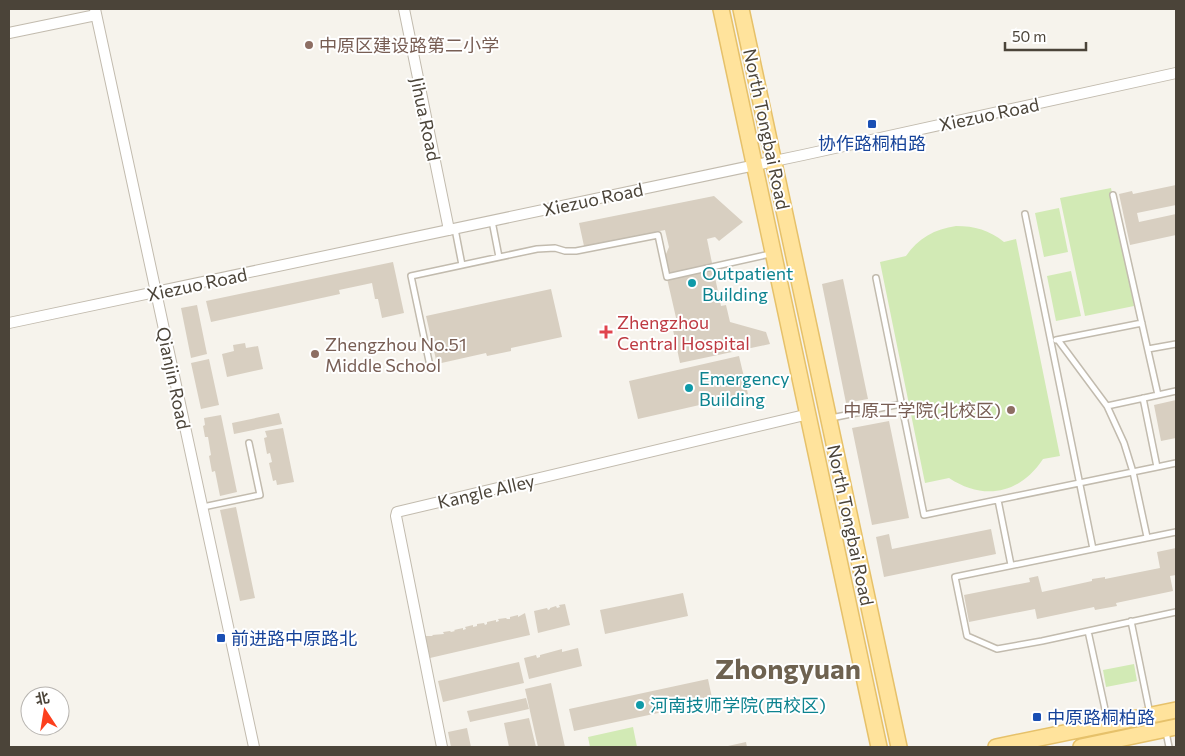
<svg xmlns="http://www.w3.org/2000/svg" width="1185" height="756" viewBox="0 0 1185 756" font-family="Commissioner,'Noto Sans SC',sans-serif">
  <rect width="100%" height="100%" fill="#f6f3ec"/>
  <!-- green -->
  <path fill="#d2eab5" d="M 1111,188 L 1134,306 L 1085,316 L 1060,198 Z
    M 1059,208 L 1068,252 L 1044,257 L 1035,213 Z
    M 956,226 C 975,226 989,230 1004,242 L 1016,239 L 1060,456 L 1043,459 C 1020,494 984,501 949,478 L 925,483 L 880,262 L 906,256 C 918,238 935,229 956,226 Z
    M 1071,271 L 1081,316 L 1056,321 L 1047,276 Z
    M 1134,664 L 1137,681 L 1106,687 L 1103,670 Z
    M 633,727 L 637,747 L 590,747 L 588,737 Z"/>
  <!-- building -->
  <path fill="#d8cfc1" d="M 1176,185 L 1176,205 L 1137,213 L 1139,222 L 1176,214 L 1176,235 L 1130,245 L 1119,194 L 1132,191 L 1133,194 Z
    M 714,196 L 743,222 L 719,241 L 715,237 L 707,239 L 721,306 L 726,305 L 730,322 L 766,332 L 770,344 L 680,363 L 673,330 L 677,322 L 663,261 L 669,247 L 665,230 L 584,246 L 579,223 Z
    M 393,262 L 404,313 L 382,318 L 378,299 L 375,299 L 372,283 L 339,290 L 340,294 L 211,322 L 206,301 Z
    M 843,279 L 868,399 L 846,403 L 822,284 Z
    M 551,289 L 562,337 L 511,348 L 511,351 L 487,356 L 486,353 L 437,364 L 426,316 Z
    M 197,305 L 207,354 L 191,358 L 181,308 Z
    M 245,343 L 246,348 L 258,346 L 263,369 L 227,377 L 222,354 L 234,351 L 233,345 Z
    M 739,356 L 748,394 L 638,419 L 629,381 Z
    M 209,359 L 219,405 L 201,409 L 191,363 Z
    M 1176,400 L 1176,438 L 1161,441 L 1154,405 Z
    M 279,413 L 282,424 L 234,434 L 232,423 Z
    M 221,415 L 237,492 L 220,496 L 215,471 L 212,472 L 209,456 L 211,455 L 208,437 L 205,437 L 203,426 L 205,425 L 204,418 Z
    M 889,421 L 909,518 L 872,525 L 852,428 Z
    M 283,428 L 294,482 L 277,485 L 276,480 L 273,481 L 269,463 L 272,462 L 270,453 L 267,454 L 264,438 L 267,437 L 265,431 Z
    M 236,507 L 255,598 L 240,601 L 220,510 Z
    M 991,529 L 996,554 L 884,577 L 876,537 L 889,534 L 892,549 Z
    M 1176,548 L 1176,575 L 1170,576 L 1173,591 L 1116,603 L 1117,606 L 1095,610 L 1094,607 L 1037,619 L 1035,609 L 969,622 L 964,595 L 1030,582 L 1029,578 L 1038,576 L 1042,592 L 1092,581 L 1092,579 L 1105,577 L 1105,579 L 1160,568 L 1157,552 Z
    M 683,593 L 688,616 L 605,634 L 600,610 Z
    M 565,604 L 570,625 L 538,633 L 534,611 L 547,608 L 548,610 L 550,609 L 550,608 L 556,606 L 557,608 L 560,607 L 559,605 Z
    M 525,613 L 530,635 L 430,658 L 425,636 L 433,636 L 432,635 L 444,634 L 443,632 L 450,631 L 451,632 L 455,631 L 454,630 L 463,628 L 463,630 L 466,629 L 465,627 L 473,625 L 473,627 L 477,626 L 477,624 L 484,623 L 485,625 L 487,624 L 487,622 L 496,620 L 496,622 L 499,621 L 498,619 L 506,618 L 507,619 L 510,619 L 510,617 L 518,615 L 518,617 Z
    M 578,648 L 582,666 L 529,679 L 524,658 L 536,655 L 537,658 L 540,657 L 540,655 L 562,649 L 562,652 Z
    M 519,662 L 524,683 L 443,702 L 438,681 Z
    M 708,679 L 712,698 L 691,703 L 691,706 L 574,731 L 569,709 Z
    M 551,683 L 565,747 L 538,747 L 525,689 Z
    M 526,698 L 529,709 L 470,722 L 467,711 Z
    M 529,718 L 536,747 L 509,747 L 504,723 Z
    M 467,728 L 471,747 L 451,747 L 448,732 Z
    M 746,742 L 747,747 L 728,747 L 728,746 Z"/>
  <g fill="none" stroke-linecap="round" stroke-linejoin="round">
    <defs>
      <path id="service" d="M 1025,214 L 1093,549
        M 492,221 L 499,257
        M 455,229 L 462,265
        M 876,278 L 924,515 L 1157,467 L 1143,398
        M 1056,340 L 1142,323
        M 1058,340 L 1107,406 L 1124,443 L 1133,472 L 1147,537
        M 1148,349 L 1176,344
        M 430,366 L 411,276 L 537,249 L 555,248 L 565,251 L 576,251 L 658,235 L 667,277 L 770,254
        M 1158,395 L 1176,391
        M 1107,406 L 1158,395 L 1113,195
        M 831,418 L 901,404
        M 1157,467 L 1176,463
        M 998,500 L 1011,565
        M 203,507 L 260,495 L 249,443
        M 1176,532 L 955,577 L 967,636 L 997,649 L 1042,641 L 1176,612
        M 1131,621 L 1150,714
        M 1088,631 L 1108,723
        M 1166,732 L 1169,747"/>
      <path id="minor" d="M 95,9 L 254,747
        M 404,9 L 449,230
        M 9,33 L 96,15
        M 9,323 L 803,155 L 1176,73
        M 442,747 L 396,516 L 397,512 L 809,414"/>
      <path id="primary" d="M 721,9 L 879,747
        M 741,9 L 899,747
        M 996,747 L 1176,710
        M 1081,747 L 1176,727"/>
    </defs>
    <!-- service casing -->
    <use href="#service" stroke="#c2bbae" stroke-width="8"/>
    <!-- minor casing -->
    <use href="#minor" stroke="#c2bbae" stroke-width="12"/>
    <!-- primary casing -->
    <use href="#primary" stroke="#e6c16a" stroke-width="18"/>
    <!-- service -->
    <use href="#service" stroke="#fff" stroke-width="5"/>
    <!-- minor -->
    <use href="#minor" stroke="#fff" stroke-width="10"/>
    <!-- primary -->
    <use href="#primary" stroke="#ffe39c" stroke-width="15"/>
  </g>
  <!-- markers -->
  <g fill="#8d6e63" stroke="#fff" stroke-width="2">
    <circle cx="309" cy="45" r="5"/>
    <circle cx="315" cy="354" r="5"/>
    <circle cx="1011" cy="410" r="5"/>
  </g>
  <g fill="#1a4fb4" stroke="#fff" stroke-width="2">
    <rect x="867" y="119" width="10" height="10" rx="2.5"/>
    <rect x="216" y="633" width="10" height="10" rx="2.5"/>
    <rect x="1032" y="712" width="10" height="10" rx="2.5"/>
  </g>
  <g fill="#0f9aa8" stroke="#fff" stroke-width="2">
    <circle cx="692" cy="283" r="5"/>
    <circle cx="689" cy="388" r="5"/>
    <circle cx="640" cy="705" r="5"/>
  </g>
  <path fill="#e0444e" stroke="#fff" stroke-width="2" d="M603.5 324.5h5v5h5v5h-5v5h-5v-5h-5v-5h5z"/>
  <g text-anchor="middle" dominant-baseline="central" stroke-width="4" stroke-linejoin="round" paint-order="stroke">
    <!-- education labels -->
    <g font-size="18" fill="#785e54" stroke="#fff" text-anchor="start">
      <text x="319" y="45">中原区建设路第二小学</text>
      <text x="325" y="344">Zhengzhou No.51<tspan x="325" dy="21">Middle School</tspan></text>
      <text x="1001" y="410" text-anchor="end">中原工学院(北校区)</text>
    </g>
    <!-- street labels -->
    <g font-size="18" fill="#4b4439" stroke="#fff">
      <text transform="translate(989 114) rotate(-12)">Xiezuo Road</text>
      <text transform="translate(426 119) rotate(78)">Jihua Road</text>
      <text transform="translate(767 129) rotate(78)">North Tongbai Road</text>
      <text transform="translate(593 199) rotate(-12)">Xiezuo Road</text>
      <text transform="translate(197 284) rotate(-12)">Xiezuo Road</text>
      <text transform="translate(174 378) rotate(78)">Qianjin Road</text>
      <text transform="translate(486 491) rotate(-13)">Kangle Alley</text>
      <text transform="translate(851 525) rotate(78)">North Tongbai Road</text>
    </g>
    <!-- transit labels -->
    <g font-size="18" fill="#164399" stroke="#fff" text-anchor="start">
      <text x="872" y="143" text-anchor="middle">协作路桐柏路</text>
      <text x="231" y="638">前进路中原路北</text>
      <text x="1047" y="717">中原路桐柏路</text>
    </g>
    <!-- culture labels -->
    <g font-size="18" fill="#0d838f" stroke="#fff" text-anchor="start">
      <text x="702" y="273">Outpatient<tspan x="702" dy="21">Building</tspan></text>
      <text x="699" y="378">Emergency<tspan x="699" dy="21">Building</tspan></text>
      <text x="650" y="705">河南技师学院(西校区)</text>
    </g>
    <!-- health labels -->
    <g font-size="18" fill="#be3a42" stroke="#fff" text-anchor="start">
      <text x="617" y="322">Zhengzhou<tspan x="617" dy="21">Central Hospital</tspan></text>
    </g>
    <!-- town labels -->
    <g font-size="28" font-weight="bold" fill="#6e6250" stroke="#fff">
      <text x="788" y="668">Zhongyuan</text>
    </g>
  </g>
  <!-- border -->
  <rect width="1185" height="756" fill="none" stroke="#4b4439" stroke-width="20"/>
  <!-- north arrow -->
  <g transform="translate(45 711) rotate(348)"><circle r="24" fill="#ffffff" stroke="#b7b4b0"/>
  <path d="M0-4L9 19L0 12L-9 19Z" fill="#fc3f1d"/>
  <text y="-8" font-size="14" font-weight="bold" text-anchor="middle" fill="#4b4439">北</text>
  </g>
  <!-- scale -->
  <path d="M1005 42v8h81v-8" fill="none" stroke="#4b4439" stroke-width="2.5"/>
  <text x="1012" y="42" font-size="15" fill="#4b4439" stroke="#ffffff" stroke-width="4" paint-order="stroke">50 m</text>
</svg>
